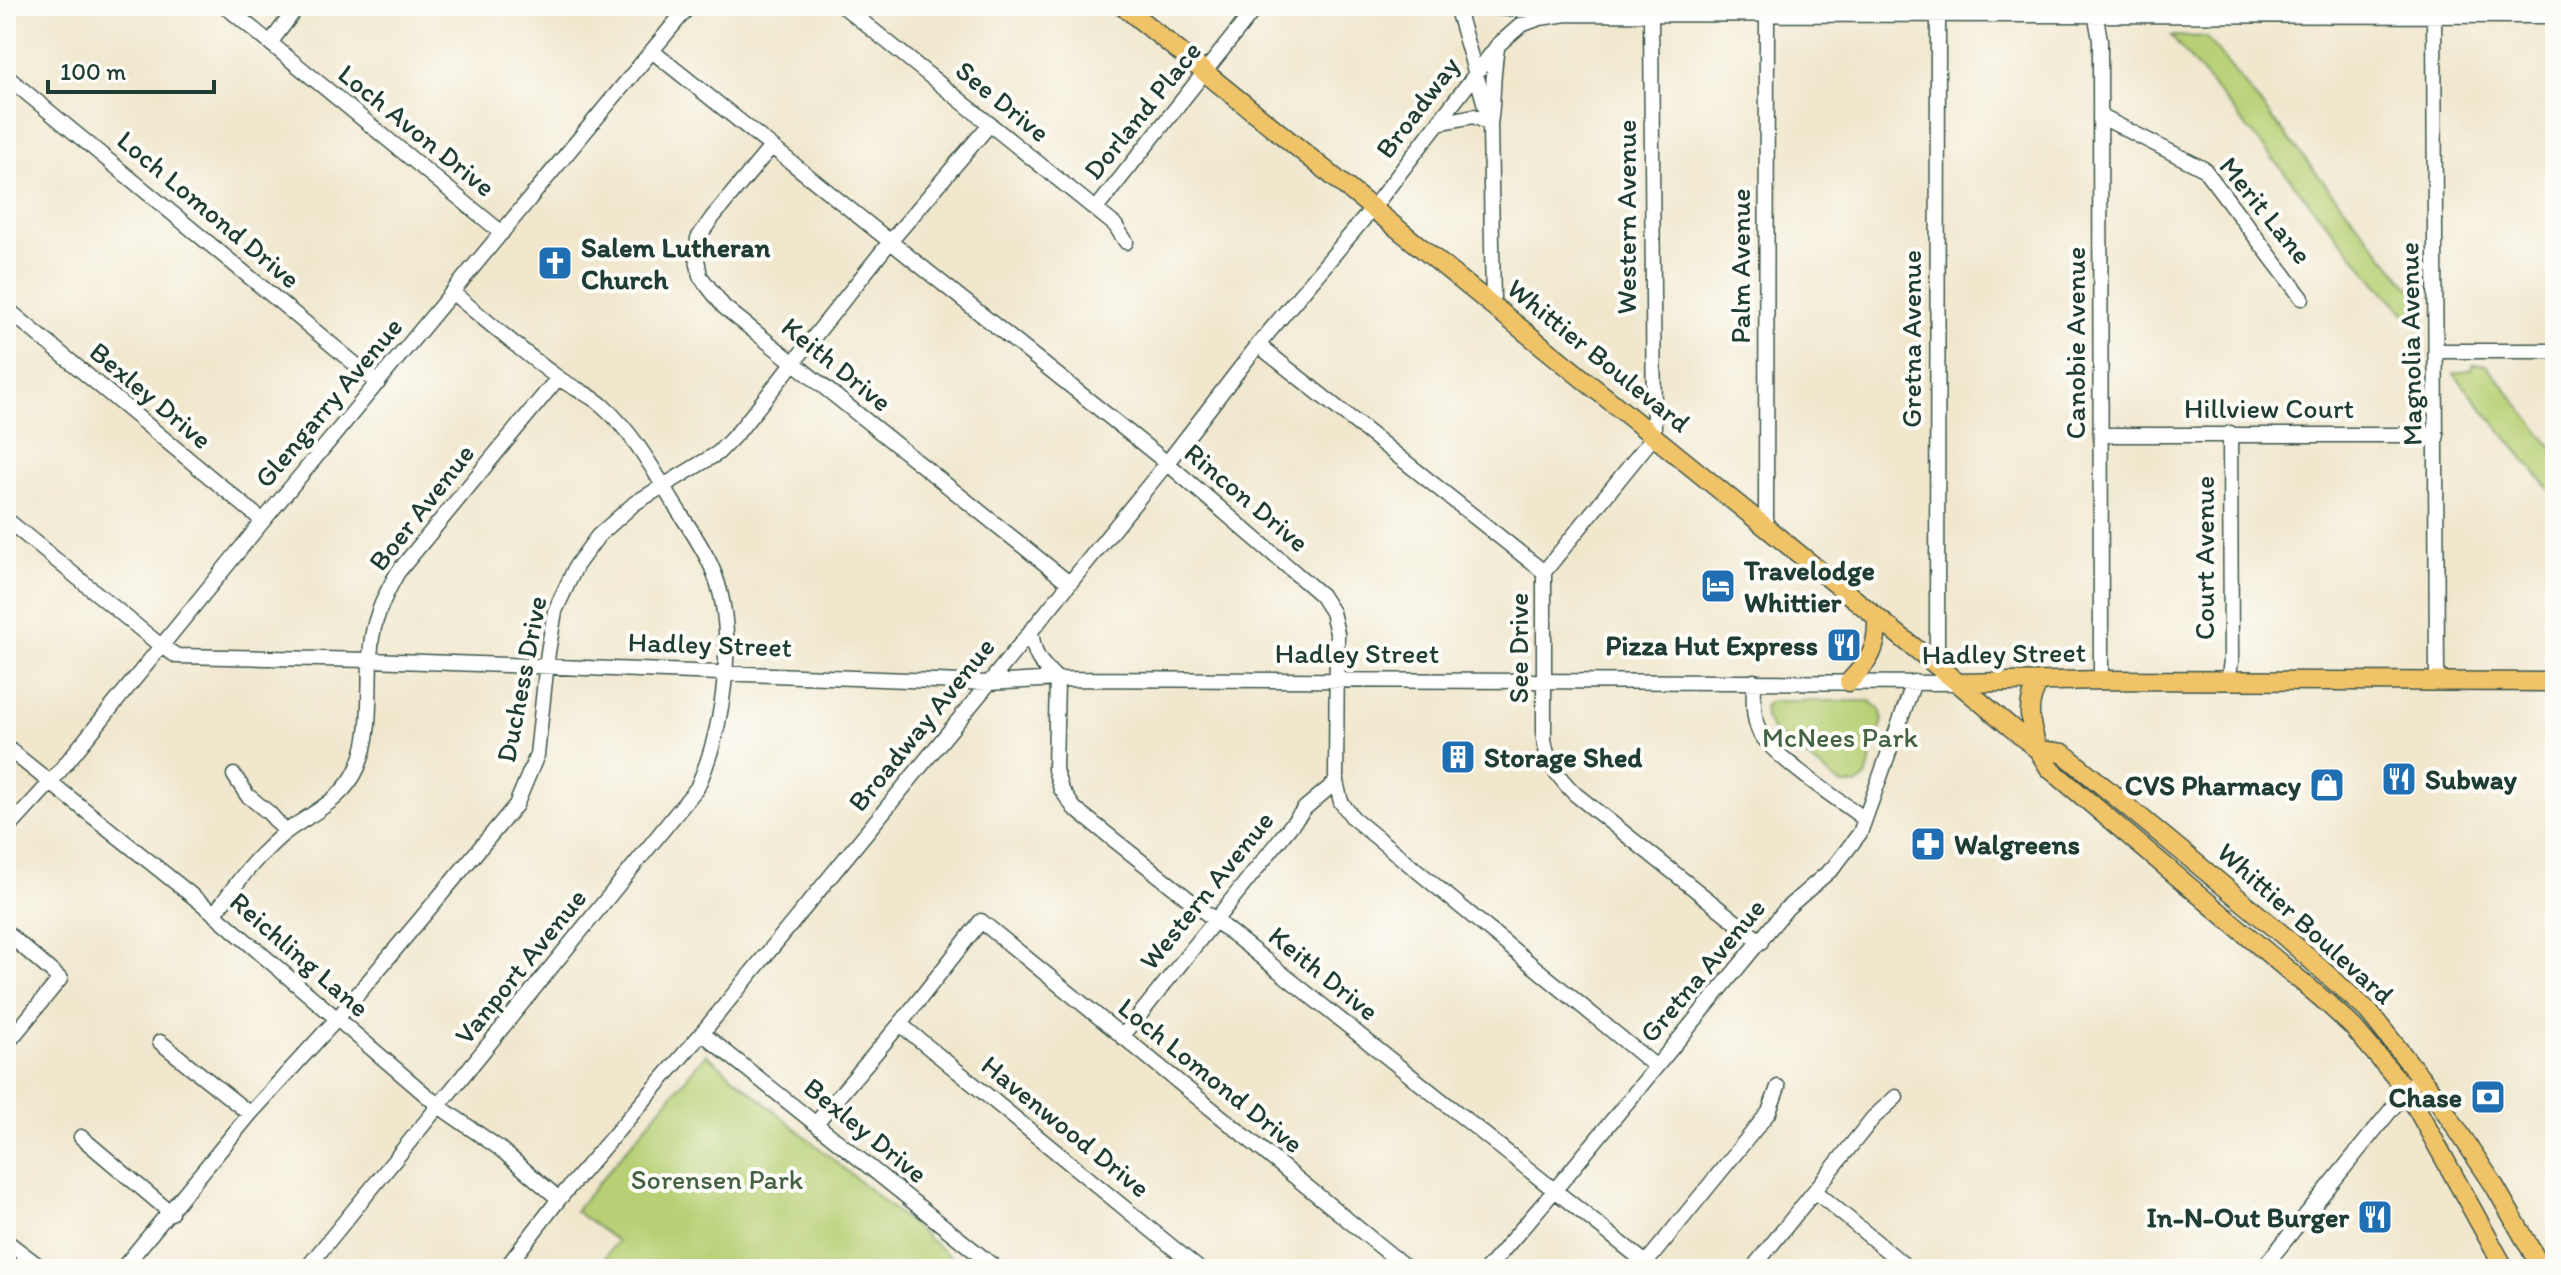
<svg xmlns="http://www.w3.org/2000/svg" width="2561" height="1275" viewBox="0 0 2561 1275" font-family="Itim,sans-serif">
  <rect width="100%" height="100%" fill="#fdfcf7"/>
  <filter id="ink" filterUnits="userSpaceOnUse"><feTurbulence type="fractalNoise" baseFrequency=".0125" numOctaves="2"/><feDisplacementMap in="SourceGraphic" scale="16" xChannelSelector="R" yChannelSelector="G"/><feConvolveMatrix kernelMatrix="1 2 1 2 8 2 1 2 1" color-interpolation-filters="sRGB"/></filter>
  <filter id="wash" filterUnits="userSpaceOnUse"><feTurbulence type="fractalNoise" baseFrequency=".006" numOctaves="4" result="noise"/><feDisplacementMap in="SourceGraphic" scale="32" xChannelSelector="R" yChannelSelector="G"/><feGaussianBlur stdDeviation="1.8" result="paint"/><feColorMatrix in="noise" values="0 0 0 0 0 0 0 0 0 0 0 0 0 0 0 0 0 1.4 0 .05"/><feComposite in="paint" operator="in"/></filter>
  <g filter="url(#wash)">
    <rect width="100%" height="100%" fill="#f0e7cd"/>
    <!-- green -->
    <path fill="#b7d075" stroke="#6b8654" stroke-width="2" d="M 2171,36 L 2206,37 L 2419,299 L 2420,329 L 2378,285 Z
      M 2472,365 L 2487,365 L 2555,451 L 2555,496 L 2454,374 L 2471,369 Z
      M 1771,701 L 1870,701 L 1880,709 L 1883,720 L 1866,777 L 1857,785 L 1842,785 L 1771,729 L 1765,717 L 1764,706 Z
      M 706,1054 L 965,1269 L 596,1269 L 617,1241 L 575,1211 Z"/>
  </g>
  <g filter="url(#ink)">
    <g fill="none" stroke-linecap="round" stroke-linejoin="round">
      <defs>
        <path id="minor" d="M 225,6 L 502,233
          M 843,6 L 1115,225 L 1126,242
          M 1456,6 L 1487,112
          M 1478,6 L 1551,13
          M 2094,6 L 2100,40 L 2101,680
          M 2434,6 L 2437,681
          M 270,43 L 298,6
          M 652,51 L 1167,463 L 1321,595 L 1332,612 L 1337,633 L 1336,782 L 1341,802 L 1353,818 L 1655,1066
          M 6,76 L 378,383
          M 2100,116 L 2204,169 L 2302,298
          M 1438,123 L 1474,116 L 1490,124
          M 771,147 L 712,218 L 698,238 L 697,259 L 700,276 L 724,307 L 1069,583
          M 1096,209 L 1257,6
          M 1493,304 L 1490,124 C 1494,99 1492,74 1497,49
          M 6,308 L 263,521
          M 1258,345 L 1544,572 L 1544,739 C 1547,763 1558,777 1575,794 L 1761,942
          M 2437,351 L 2555,351
          M 2101,435 L 2437,435
          M 6,519 L 161,646 L 177,656 L 371,660 L 989,683 L 1057,679 L 1958,683
          M 1766,527 L 1767,7
          M 1544,572 L 1654,436 L 1651,15
          M 1031,630 C 1034,656 1038,661 1057,679
          M 1925,657 L 1937,646 L 1938,15
          M 1057,679 L 1055,770 L 1061,789 L 1074,808 L 1646,1263
          M 1754,681 C 1754,698 1752,715 1759,731 C 1771,755 1841,802 1865,819
          M 2228,681 L 2231,661 L 2230,433
          M 6,747 L 210,910 L 440,1107 L 499,1148 L 559,1199
          M 234,775 L 247,795 L 269,813 L 286,832
          M 6,831 L 50,783 L 263,521 L 689,6
          M 214,914 C 230,894 245,869 264,852 C 271,845 279,837 287,831 C 314,812 344,799 358,767 C 374,729 367,685 371,646 C 373,619 385,594 398,572 L 558,378
          M 6,932 L 60,979 L 6,1045
          M 900,1024 L 1199,1269
          M 702,1033 L 997,1269
          M 1122,1037 L 1305,808 L 1336,782
          M 160,1042 L 250,1114
          M 816,1123 L 900,1024 L 981,921 L 1408,1269
          M 81,1137 L 171,1213
          M 1815,1191 L 1909,1269
          M 6,1241 L 43,1269
          M 1642,1268 L 1769,1112 L 1778,1087
          M 122,1269 L 250,1114 L 336,1020 L 516,805 L 537,755 L 548,652 L 555,611 L 576,566 L 598,536 L 635,503 L 718,453 L 739,431 L 889,243 L 990,124
          M 306,1269 L 697,788 C 724,728 739,630 712,568 C 701,542 682,518 668,494 C 650,463 630,430 603,406 C 590,394 572,388 557,377 C 521,351 487,321 453,293
          M 505,1269 L 559,1199 L 702,1033 L 989,683 L 1167,463 L 1258,345 L 1372,209 L 1498,45 L 1521,25 L 1540,18 L 1567,14 L 2555,16
          M 1487,1269 L 1554,1191 L 1787,908 L 1833,868 L 1860,833 L 1914,682
          M 1752,1269 L 1873,1118 L 1896,1097
          M 2262,1269 L 2412,1084"/>
        <path id="major" d="M 1123,6 L 1958,683 L 2038,750 L 2049,768 L 2327,1003 L 2353,1027 L 2407,1091 L 2505,1269
          M 1849,682 C 1870,660 1878,649 1877,618
          M 1958,683 L 2101,680 L 2555,682
          M 2038,750 L 2063,753 L 2284,936 L 2368,1011 L 2433,1093 L 2494,1185 L 2542,1269
          M 2038,750 C 2030,725 2024,704 2040,681"/>
      </defs>
      <!-- minor casing -->
      <use href="#minor" stroke="#3e564b" stroke-width="17"/>
      <!-- major casing -->
      <use href="#major" stroke="#3e564b" stroke-width="21"/>
      <!-- minor -->
      <use href="#minor" stroke="#fff" stroke-width="14"/>
      <!-- major -->
      <use href="#major" stroke="#f0c369" stroke-width="18"/>
    </g>
  </g>
  <!-- icons -->
  <defs>
    <symbol id="church-square" viewBox="-11 -11 22 22"><rect x="-9" y="-9" width="18" height="18" rx="4" fill="#1f6fb2" stroke="#fdfcf7"/><path d="M-1.2-6h2.4v3.5h3.3v2.4h-3.3V6h-2.4V-.1h-3.3v-2.4h3.3Z" fill="#fff"/></symbol>
    <symbol id="hotel-square" viewBox="-11 -11 22 22"><rect x="-9" y="-9" width="18" height="18" rx="4" fill="#1f6fb2" stroke="#fdfcf7"/><path d="M-6-4.5h1.5V1H6V5H4.5V3h-9V5H-6ZM-4 0a1.8 1.8 0 1 1 3.6 0ZM.5 0V-2.5h3Q6-2.5 6 0Z" fill="#fff"/></symbol>
    <symbol id="restaurant-square" viewBox="-11 -11 22 22"><rect x="-9" y="-9" width="18" height="18" rx="4" fill="#1f6fb2" stroke="#fdfcf7"/><path d="M-5-6h1v4h1v-4h1v4h1v-4h1v5L-1.5 .5V6h-2V.5L-5-1ZM5-6V6H3V1.5H1.5Q1.5-4 5-6Z" fill="#fff"/></symbol>
    <symbol id="building-square" viewBox="-11 -11 22 22"><rect x="-9" y="-9" width="18" height="18" rx="4" fill="#1f6fb2" stroke="#fdfcf7"/><path d="M-4-6H4V6H1V3H-1V6H-4ZM-2.5-4.3h1.7v1.8h-1.7ZM.8-4.3h1.7v1.8H.8ZM-2.5-1h1.7V.8h-1.7ZM.8-1h1.7V.8H.8Z" fill="#fff"/></symbol>
    <symbol id="shop-square" viewBox="-11 -11 22 22"><rect x="-9" y="-9" width="18" height="18" rx="4" fill="#1f6fb2" stroke="#fdfcf7"/><path d="M-5-2.5h2.3a2.7 3.5 0 0 1 5.4 0H5L5.5 6h-11ZM-1.5-2.5h3a1.5 2.3 0 0 0-3 0Z" fill="#fff"/></symbol>
    <symbol id="pharmacy-square" viewBox="-11 -11 22 22"><rect x="-9" y="-9" width="18" height="18" rx="4" fill="#1f6fb2" stroke="#fdfcf7"/><path d="M-2-6h4v4h4v4h-4v4h-4v-4h-4v-4h4Z" fill="#fff"/></symbol>
    <symbol id="bank-square" viewBox="-11 -11 22 22"><rect x="-9" y="-9" width="18" height="18" rx="4" fill="#1f6fb2" stroke="#fdfcf7"/><path d="M-6-4H6V4H-6ZM0-2.3a2.3 2.3 0 1 0 0 4.6a2.3 2.3 0 1 0 0-4.6Z" fill="#fff"/></symbol>
  </defs>
  <g fill-rule="evenodd">
    <use href="#church-square" x="535" y="243" width="40" height="40"/>
    <use href="#hotel-square" x="1698" y="566" width="40" height="40"/>
    <use href="#restaurant-square" x="1824" y="625" width="40" height="40"/>
    <use href="#building-square" x="1438" y="737" width="40" height="40"/>
    <use href="#restaurant-square" x="2379" y="759" width="40" height="40"/>
    <use href="#shop-square" x="2307" y="765" width="40" height="40"/>
    <use href="#pharmacy-square" x="1908" y="824" width="40" height="40"/>
    <use href="#bank-square" x="2468" y="1077" width="40" height="40"/>
    <use href="#restaurant-square" x="2355" y="1197" width="40" height="40"/>
  </g>
  <g text-anchor="middle" dominant-baseline="central" stroke-width="8" stroke-linejoin="round" paint-order="stroke">
    <!-- street labels -->
    <g font-size="28" fill="#1f3d34" stroke="#fdfcf7">
      <text transform="translate(1003 101) rotate(39)">See Drive</text>
      <text transform="translate(1417 107) rotate(-53)">Broadway</text>
      <text transform="translate(1142 110) rotate(-51)">Dorland Place</text>
      <text transform="translate(417 130) rotate(39)">Loch Avon Drive</text>
      <text transform="translate(209 209) rotate(40)">Loch Lomond Drive</text>
      <text transform="translate(2266 210) rotate(51)">Merit Lane</text>
      <text transform="translate(1626 217) rotate(-90)">Western Avenue</text>
      <text transform="translate(1740 266) rotate(-90)">Palm Avenue</text>
      <text transform="translate(1911 339) rotate(-90)">Gretna Avenue</text>
      <text transform="translate(2075 343) rotate(-90)">Canobie Avenue</text>
      <text transform="translate(2410 344) rotate(-91)">Magnolia Avenue</text>
      <text transform="translate(1599 355) rotate(39)">Whittier Boulevard</text>
      <text transform="translate(837 364) rotate(39)">Keith Drive</text>
      <text transform="translate(151 395) rotate(40)">Bexley Drive</text>
      <text transform="translate(328 402) rotate(-50)">Glengarry Avenue</text>
      <text x="2269" y="408">Hillview Court</text>
      <text transform="translate(1247 497) rotate(40)">Rincon Drive</text>
      <text transform="translate(421 507) rotate(-52)">Boer Avenue</text>
      <text transform="translate(2204 558) rotate(-90)">Court Avenue</text>
      <text transform="translate(710 644) rotate(2)">Hadley Street</text>
      <text transform="translate(1518 648) rotate(-90)">See Drive</text>
      <text x="1357" y="653">Hadley Street</text>
      <text transform="translate(2004 653) rotate(-1)">Hadley Street</text>
      <text transform="translate(521 679) rotate(-79)">Duchess Drive</text>
      <text transform="translate(921 724) rotate(-51)">Broadway Avenue</text>
      <text transform="translate(1206 890) rotate(-51)">Western Avenue</text>
      <text transform="translate(2306 923) rotate(42)">Whittier Boulevard</text>
      <text transform="translate(300 954) rotate(41)">Reichling Lane</text>
      <text transform="translate(520 966) rotate(-51)">Vanport Avenue</text>
      <text transform="translate(1702 970) rotate(-50)">Gretna Avenue</text>
      <text transform="translate(1324 973) rotate(39)">Keith Drive</text>
      <text transform="translate(1211 1075) rotate(39)">Loch Lomond Drive</text>
      <text transform="translate(1066 1126) rotate(39)">Havenwood Drive</text>
      <text transform="translate(866 1130) rotate(39)">Bexley Drive</text>
    </g>
    <!-- poi labels -->
    <g font-size="28" font-weight="bold" fill="#1f3d34" stroke="#fdfcf7" text-anchor="start">
      <text x="581" y="247">Salem Lutheran<tspan x="581" dy="32">Church</tspan></text>
      <text x="1744" y="570">Travelodge<tspan x="1744" dy="32">Whittier</tspan></text>
      <text x="1818" y="645" text-anchor="end">Pizza Hut Express</text>
      <text x="1484" y="757">Storage Shed</text>
      <text x="2425" y="779">Subway</text>
      <text x="2301" y="785" text-anchor="end">CVS Pharmacy</text>
      <text x="1954" y="844">Walgreens</text>
      <text x="2462" y="1097" text-anchor="end">Chase</text>
      <text x="2349" y="1217" text-anchor="end">In-N-Out Burger</text>
    </g>
    <!-- park labels -->
    <g font-size="28" fill="#456244" stroke="#fdfcf7">
      <text x="1840" y="737">McNees Park</text>
      <text x="717" y="1179">Sorensen Park</text>
    </g>
  </g>
  <!-- margin -->
  <rect width="2561" height="1275" fill="none" stroke="#fdfcf7" stroke-width="32"/>
  <!-- scale -->
  <path d="M48 80v12h166v-12" fill="none" stroke="#1f3d34" stroke-width="4"/>
  <text x="60" y="80" font-size="24" fill="#1f3d34" stroke="#fdfcf7" stroke-width="6" paint-order="stroke">100 m</text>
</svg>
